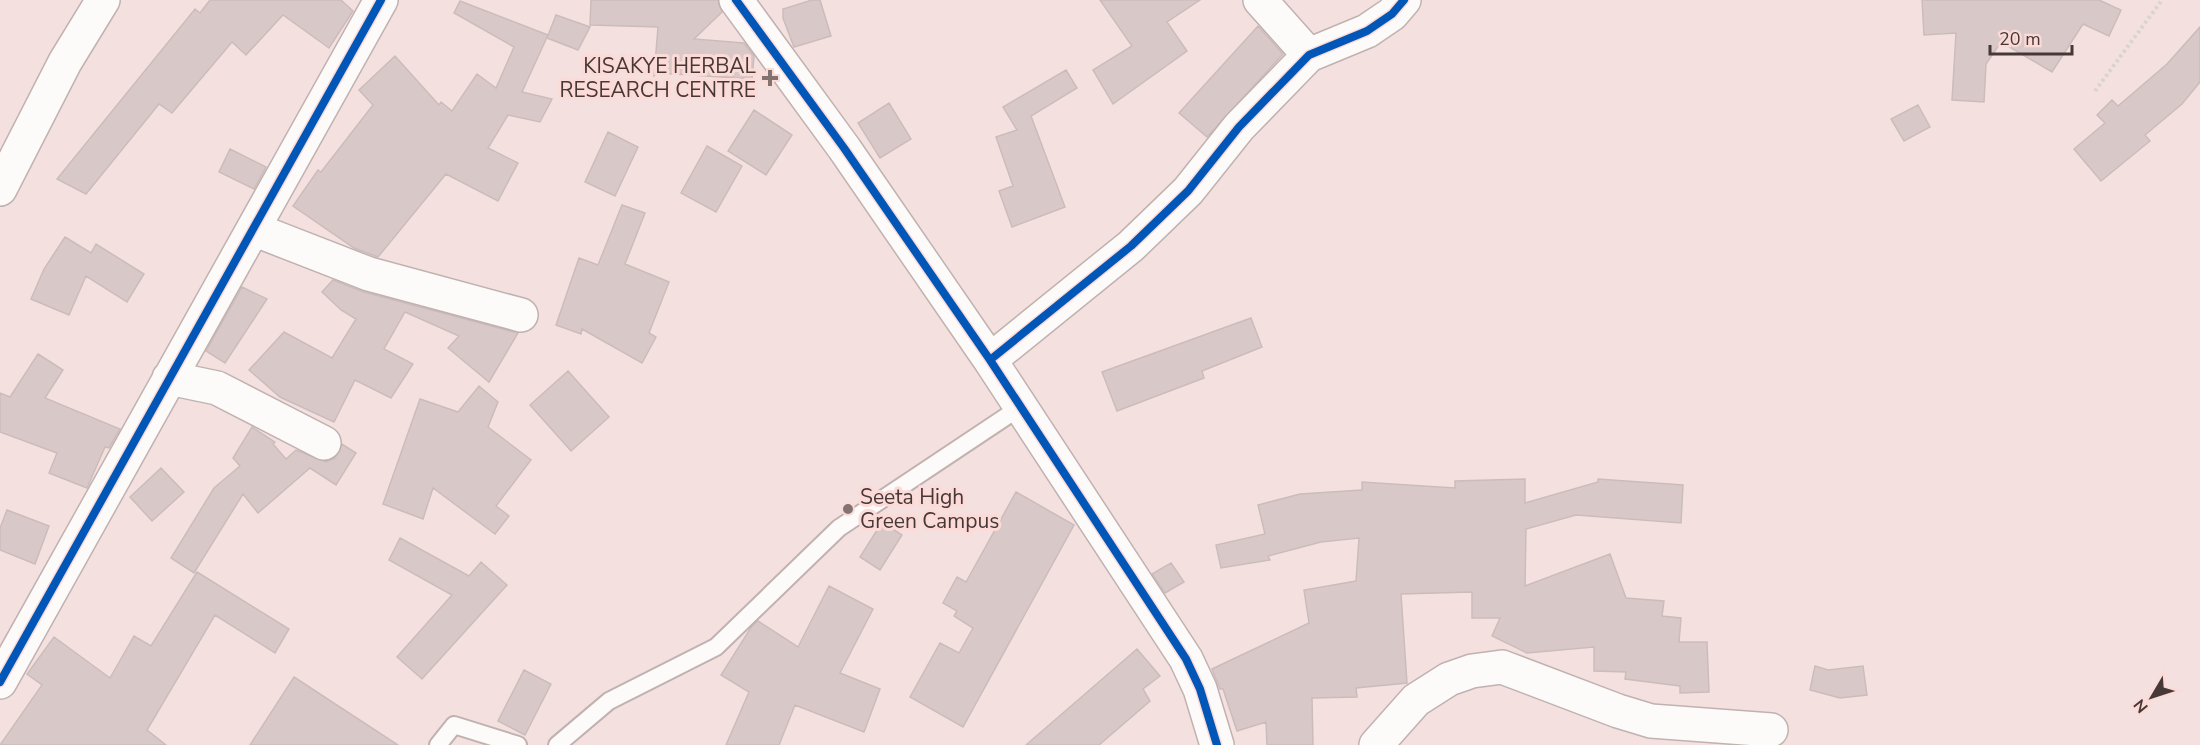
<svg xmlns="http://www.w3.org/2000/svg" width="2200" height="745" viewBox="0 0 2200 745" font-family="'Nunito Sans',sans-serif">
  <rect width="100%" height="100%" fill="#f4e1df"/>
  <!-- building -->
  <path fill="#d8c9c8" stroke="#cbbcbb" stroke-width="1.5" d="M 210,0 L 341,0 L 353,11 L 329,48 L 283,15 L 246,55 L 232,42 L 172,113 L 159,104 L 86,194 L 57,179 L 195,9 L 200,13 Z
    M 591,0 L 718,0 L 722,12 L 694,39 L 744,43 L 754,56 L 752,79 L 658,73 L 654,76 L 658,27 L 590,25 Z
    M 812,0 L 820,0 L 831,36 L 794,47 L 783,18 L 783,9 Z
    M 1100,0 L 1200,0 L 1167,22 L 1187,51 L 1113,104 L 1093,70 L 1132,46 Z
    M 1922,0 L 2099,0 L 2121,10 L 2109,36 L 2083,24 L 2052,72 L 2001,42 L 1986,64 L 1984,102 L 1952,100 L 1956,33 L 1924,35 Z
    M 460,1 L 548,35 L 522,92 L 552,99 L 540,122 L 508,115 L 488,148 L 518,163 L 498,201 L 446,174 L 378,257 L 375,256 L 354,248 L 293,206 L 318,170 L 321,172 L 373,105 L 359,90 L 395,56 L 439,105 L 441,102 L 452,111 L 477,74 L 496,88 L 514,47 L 454,13 Z
    M 556,15 L 590,27 L 578,50 L 547,38 Z
    M 1258,26 L 1283,54 L 1207,137 L 1179,113 Z
    M 2200,27 L 2200,82 L 2182,104 L 2145,135 L 2150,141 L 2101,181 L 2074,149 L 2105,123 L 2097,115 L 2112,100 L 2118,106 L 2167,64 Z
    M 1066,70 L 1077,88 L 1031,116 L 1065,207 L 1012,227 L 999,191 L 1013,186 L 996,137 L 1017,130 L 1003,107 Z
    M 889,103 L 911,139 L 880,158 L 858,123 Z
    M 1918,105 L 1930,127 L 1904,141 L 1891,119 Z
    M 754,110 L 792,135 L 766,175 L 728,151 Z
    M 608,132 L 638,147 L 615,196 L 585,182 Z
    M 707,146 L 742,166 L 716,212 L 681,193 Z
    M 230,149 L 266,167 L 254,189 L 219,172 Z
    M 622,205 L 645,213 L 625,264 L 669,282 L 649,333 L 656,337 L 642,363 L 582,329 L 581,334 L 556,325 L 579,258 L 598,265 Z
    M 65,237 L 91,253 L 96,244 L 144,274 L 127,302 L 86,276 L 69,315 L 31,299 L 44,269 Z
    M 333,280 L 364,292 L 518,333 L 489,382 L 448,348 L 459,336 L 405,312 L 384,349 L 413,364 L 391,398 L 355,380 L 334,422 L 280,397 L 249,370 L 284,332 L 332,358 L 356,319 L 341,310 L 322,292 Z
    M 242,287 L 267,299 L 225,363 L 206,351 Z
    M 1251,318 L 1262,347 L 1202,371 L 1204,378 L 1117,411 L 1102,372 Z
    M 38,354 L 63,370 L 45,398 L 120,429 L 109,448 L 105,447 L 87,488 L 49,473 L 57,453 L 0,432 L 0,393 L 10,397 Z
    M 568,371 L 609,417 L 571,451 L 530,405 Z
    M 479,386 L 498,402 L 488,427 L 531,460 L 496,506 L 509,516 L 495,534 L 433,488 L 423,519 L 383,504 L 420,399 L 458,412 Z
    M 252,427 L 275,442 L 273,444 L 286,459 L 296,450 L 326,462 L 335,458 L 342,444 L 356,453 L 336,485 L 310,468 L 258,513 L 243,494 L 194,573 L 171,558 L 214,488 L 240,466 L 233,458 Z
    M 161,468 L 184,492 L 152,521 L 130,497 Z
    M 1525,479 L 1525,503 L 1598,482 L 1598,479 L 1683,485 L 1681,523 L 1576,515 L 1526,529 L 1525,586 L 1610,554 L 1626,598 L 1664,601 L 1662,616 L 1681,618 L 1679,642 L 1707,642 L 1709,692 L 1680,693 L 1680,686 L 1625,679 L 1626,672 L 1594,671 L 1594,647 L 1527,653 L 1492,636 L 1500,618 L 1472,618 L 1472,592 L 1401,594 L 1407,683 L 1356,688 L 1357,697 L 1312,698 L 1313,745 L 1267,745 L 1266,722 L 1237,731 L 1223,689 L 1220,689 L 1212,669 L 1309,623 L 1304,590 L 1356,581 L 1359,538 L 1321,542 L 1268,556 L 1270,560 L 1221,568 L 1216,545 L 1265,534 L 1258,505 L 1300,494 L 1362,490 L 1362,482 L 1455,488 L 1455,481 Z
    M 1016,492 L 1074,525 L 963,727 L 910,697 L 940,643 L 959,653 L 973,628 L 954,616 L 957,611 L 943,603 L 957,577 L 966,582 Z
    M 7,510 L 49,526 L 35,564 L 0,550 L 0,528 Z
    M 882,522 L 902,535 L 880,570 L 860,557 Z
    M 400,538 L 469,576 L 481,562 L 507,585 L 422,679 L 397,657 L 452,595 L 389,560 Z
    M 1171,563 L 1184,582 L 1165,593 L 1152,574 Z
    M 197,572 L 289,629 L 275,653 L 215,615 L 147,730 L 166,745 L 0,745 L 42,685 L 27,674 L 54,637 L 110,678 L 134,636 L 151,646 Z
    M 829,586 L 873,609 L 840,673 L 880,689 L 864,732 L 795,705 L 779,745 L 726,745 L 749,692 L 721,675 L 752,626 L 758,621 L 798,647 Z
    M 1137,649 L 1160,676 L 1143,689 L 1150,701 L 1099,745 L 1026,745 Z
    M 1815,666 L 1828,670 L 1863,666 L 1867,695 L 1840,698 L 1810,690 Z
    M 524,670 L 551,684 L 525,735 L 498,721 Z
    M 294,677 L 398,745 L 250,745 Z"/>
  <g fill="none" stroke-linecap="round" stroke-linejoin="round">
    <defs>
      <path id="lane" d="M 438,745 L 454,725 L 518,745
        M 557,745 L 609,701 L 716,647 L 839,528 L 1019,408"/>
      <path id="street" d="M 736,0 L 844,148 L 990,360 L 1186,659 L 1200,689 L 1217,745
        M 1260,0 L 1309,55
        M 253,229 L 369,274 L 521,315
        M 990,360 L 1131,246 L 1188,191 L 1239,127 L 1309,55 L 1367,31 L 1392,14 L 1404,0
        M 169,378 L 217,388 L 324,443
        M 0,682 L 381,0
        M 1376,745 L 1416,700 L 1449,679 L 1472,671 L 1502,667 L 1618,711 L 1651,721 L 1771,730"/>
      <path id="primary" d="M 0,189 L 65,62 L 103,0"/>
    </defs>
    <!-- lane casing -->
    <use href="#lane" stroke="#c0b2b0" stroke-width="20"/>
    <!-- street casing -->
    <use href="#street" stroke="#c0b2b0" stroke-width="36"/>
    <!-- primary casing -->
    <use href="#primary" stroke="#c0b2b0" stroke-width="36"/>
    <!-- path -->
    <path stroke="#d9d3d2" stroke-width="4" stroke-dasharray="3 3" stroke-linecap="butt" d="M 2095,91 L 2162,0"/>
    <!-- lane -->
    <use href="#lane" stroke="#fdfafa" stroke-width="16"/>
    <!-- street -->
    <use href="#street" stroke="#fdfafa" stroke-width="33"/>
    <!-- primary -->
    <use href="#primary" stroke="#fdfafa" stroke-width="33"/>
    <defs>
      <path id="cycleway" d="M 736,0 L 844,148 L 990,360 L 1186,659 L 1200,689 L 1217,745
        M 990,360 L 1131,246 L 1188,191 L 1239,127 L 1309,55 L 1367,31 L 1392,14 L 1404,0
        M 0,682 L 381,0"/>
    </defs>
    <!-- cycleway casing -->
    <use href="#cycleway" stroke="#fcdad7" stroke-width="11"/>
    <!-- cycleway -->
    <use href="#cycleway" stroke="#0057b8" stroke-width="8"/>
  </g>
  <!-- markers -->
  <g fill="#827371" stroke="#fcdad7" stroke-width="2">
    <path d="M767 69h6v6h6v6h-6v6h-6v-6h-6v-6h6z"/>
    <circle cx="848" cy="509" r="6"/>
  </g>
  <g text-anchor="middle" dominant-baseline="central" stroke-width="6" stroke-linejoin="round" paint-order="stroke">
    <!-- poi labels -->
    <g font-size="21" fill="#453836" stroke="#fcdad7" text-anchor="end">
      <text x="756" y="66">KISAKYE HERBAL<tspan x="756" dy="24">RESEARCH CENTRE</tspan></text>
      <text x="860" y="497" text-anchor="start">Seeta High<tspan x="860" dy="24">Green Campus</tspan></text>
    </g>
  </g>
  <!-- north arrow -->
  <g transform="translate(2152 697) rotate(231)" stroke="#fcdad7" stroke-width="4.5" paint-order="stroke">
  <path d="M0-4.5L10 22L0 15L-10 22Z" fill="#453836"/>
  <text y="-9" font-size="16" font-weight="bold" text-anchor="middle" fill="#453836">N</text>
  </g>
  <!-- scale -->
  <path d="M1990 45v9h82v-9" fill="none" stroke="#453836" stroke-width="3"/>
  <text x="1999" y="45" font-size="18" fill="#453836" stroke="#fcdad7" stroke-width="4.5" paint-order="stroke">20 m</text>
</svg>
